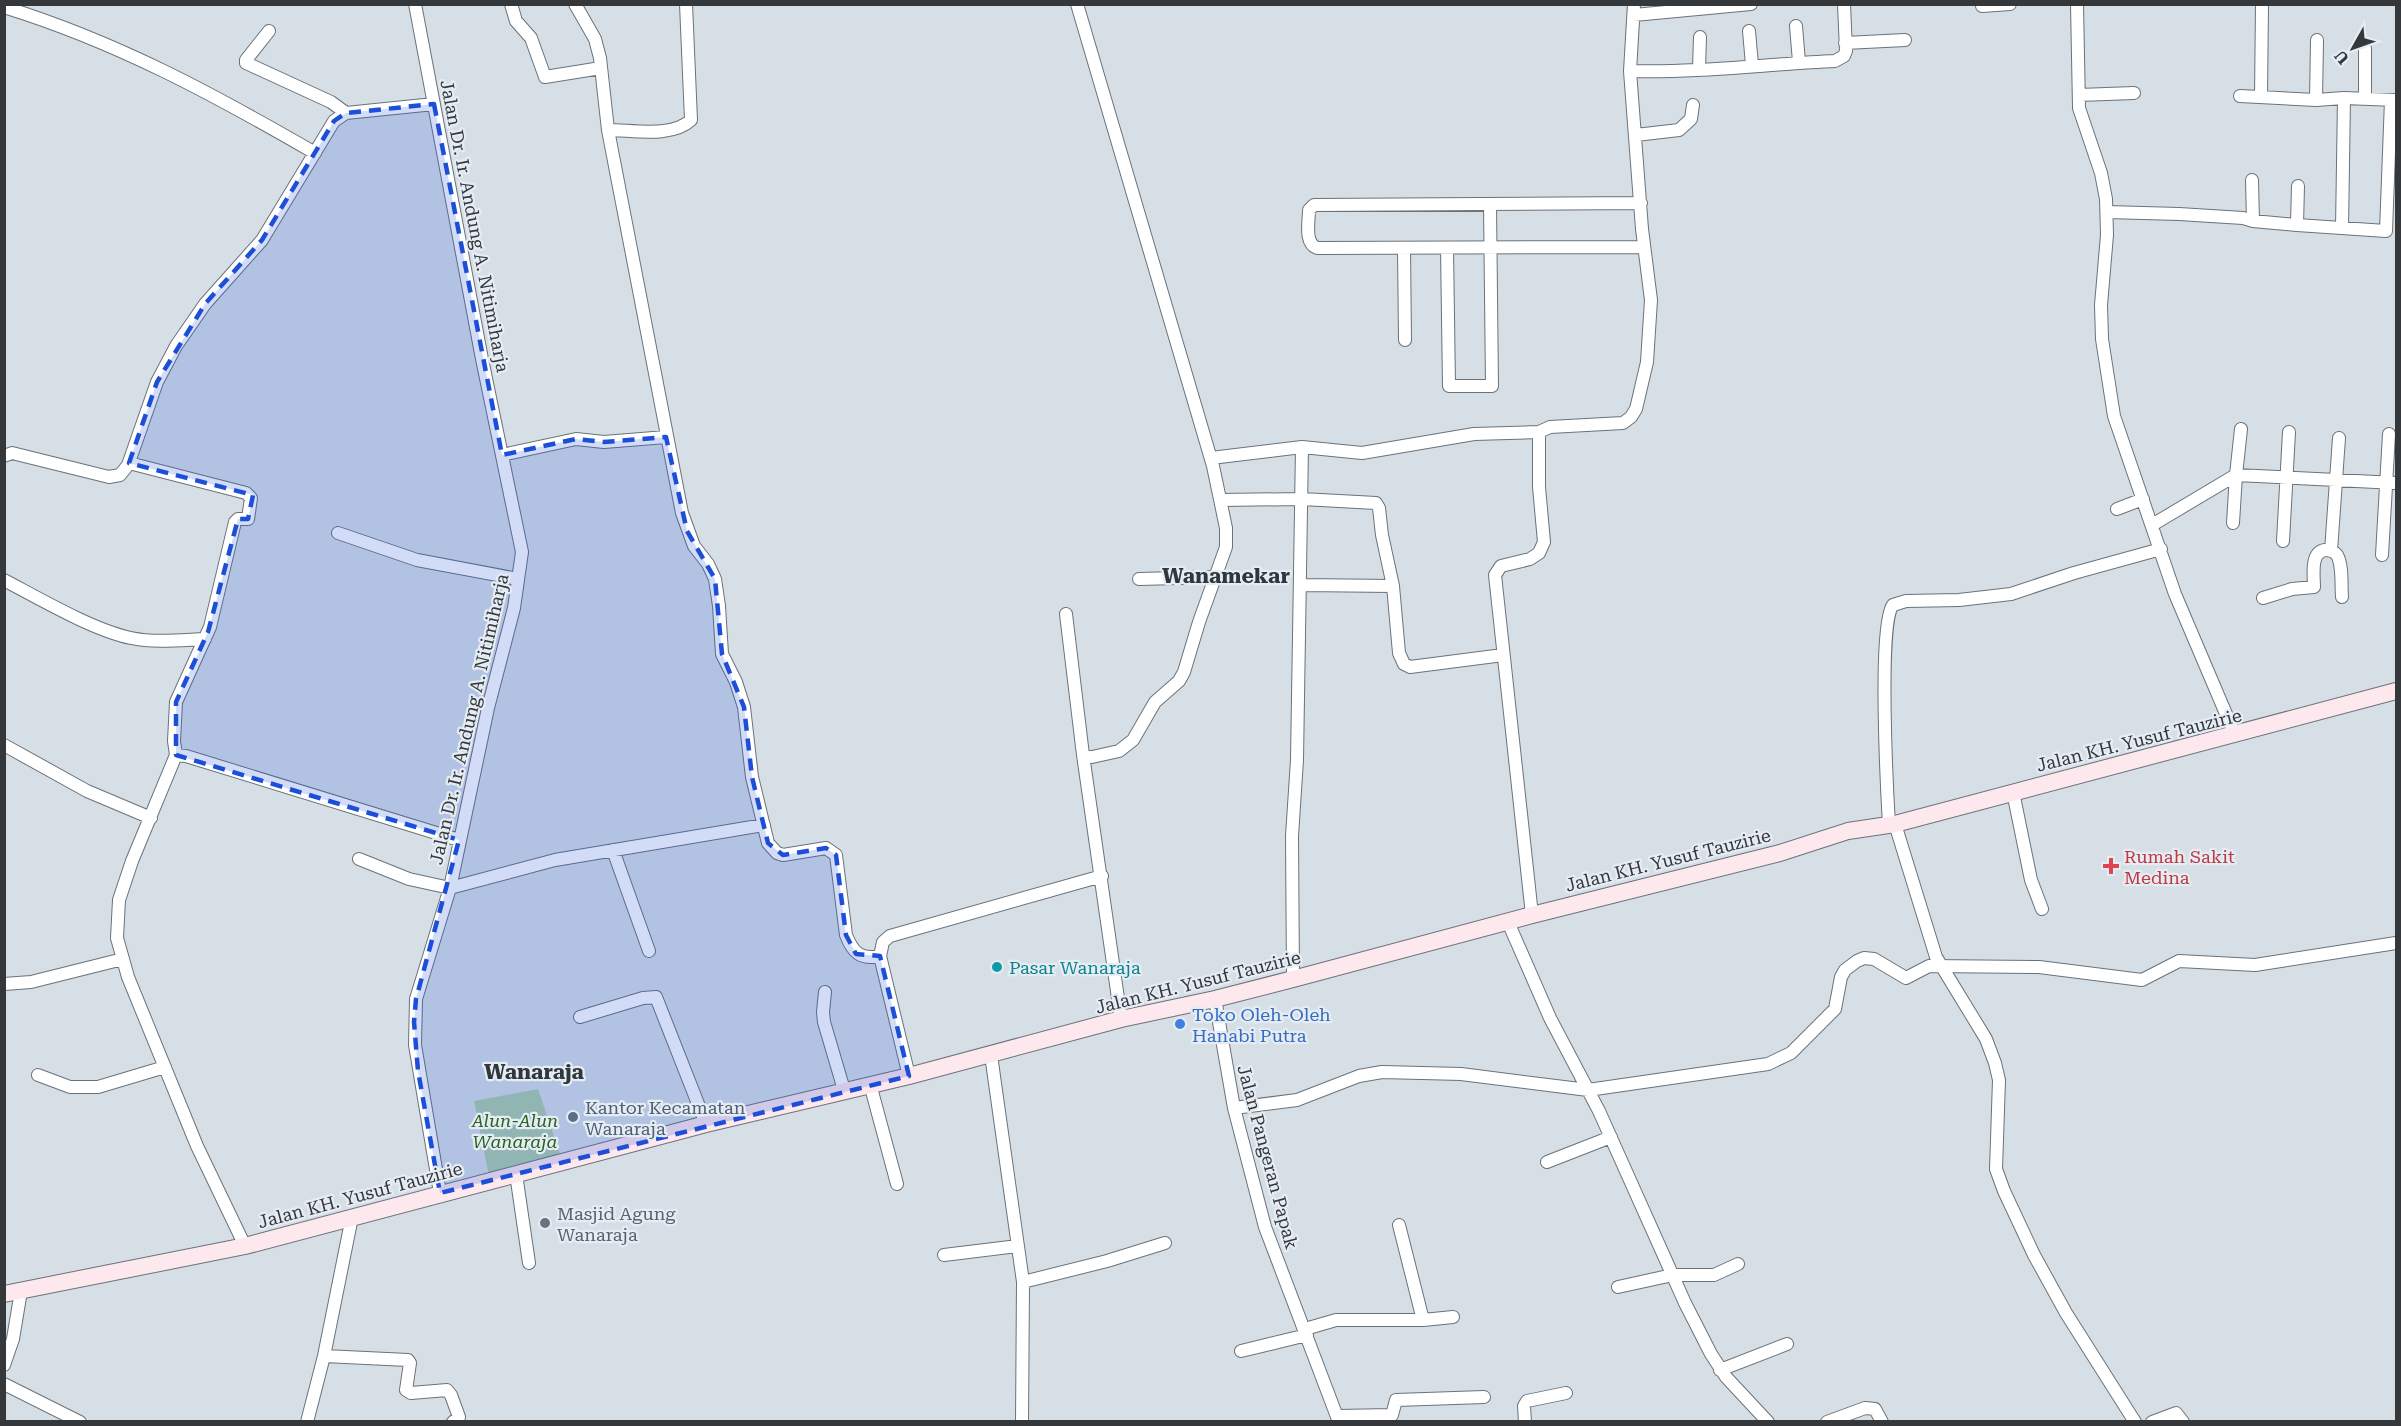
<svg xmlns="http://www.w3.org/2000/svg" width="2401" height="1426" viewBox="0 0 2401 1426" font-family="'Roboto Serif',serif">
  <rect width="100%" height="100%" fill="#d7dfe6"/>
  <!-- green -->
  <path fill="#aecfa9" d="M 538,1089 L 561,1157 L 489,1176 L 474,1101 Z"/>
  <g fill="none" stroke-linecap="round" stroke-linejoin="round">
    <defs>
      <path id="street" d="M 415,4 L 482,359 L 522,552 L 514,608 L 488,708 L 450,888 L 416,999 L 415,1045 L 440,1193
        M 511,4 L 516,21 L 531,38 L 545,77 L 601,68
        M 575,4 L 595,39 L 600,58 L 608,130 L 682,513 L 694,546 L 708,564 L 715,579 L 719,606 L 722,654 L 736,682 L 744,707 L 752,777 L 768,843 L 777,853 L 783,855 L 826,848 L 836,855 L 846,935 C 853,953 861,960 880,956 L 883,942 L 890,936 L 1102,876
        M 1077,4 L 1213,466 L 1226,528 L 1226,547 L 1199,622 L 1184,672 L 1179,681 L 1155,702 L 1133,740 L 1119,751 L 1092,757 L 1083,755 L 1121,1019
        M 2077,4 L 2079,108 L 2101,173 L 2106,199 L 2107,235 L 2101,305 L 2102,339 L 2114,416 L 2175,594 L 2235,735
        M 1982,6 L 2010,4
        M 4,7 C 117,42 213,94 315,153
        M 1634,15 L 1751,4
        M 1796,26 L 1799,62
        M 269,31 L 246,60 L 246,63 L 331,102 L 346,113
        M 1749,31 L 1752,65
        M 1845,43 L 1905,40
        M 2365,48 L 2365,99
        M 1699,69 L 1700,37
        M 1630,71 C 1698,73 1767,64 1835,61 L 1844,56 L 1846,51 L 1844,4
        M 2079,95 L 2134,93
        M 2240,96 L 2316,100 L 2344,98 L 2396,100
        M 2261,97 L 2262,4
        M 2316,100 L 2317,40
        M 608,130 C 633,130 672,138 691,120 L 686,4
        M 1636,135 L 1679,130 L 1691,119 L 1693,105
        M 2252,180 L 2253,221
        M 1641,203 L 1314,205 L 1309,210 C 1309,222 1304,243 1317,248 L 1644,247
        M 2107,212 L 2179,214 L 2243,218 L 2253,221 L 2297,225 L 2386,231 L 2391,100
        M 2297,225 L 2298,186
        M 2342,228 L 2344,98
        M 1404,248 L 1405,340
        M 1447,248 L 1449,386 L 1492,386 L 1490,204
        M 2241,429 L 2236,475 L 2396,483
        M 502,455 L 576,439 L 604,442 L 666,437
        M 4,456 L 12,453 L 109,477 L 120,475 L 128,465 L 157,382 L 176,346 L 205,304 L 262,240 L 334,121 L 346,113 L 434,104
        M 1211,458 L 1302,447 L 1362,453 L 1474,434 L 1539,432
        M 129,463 L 246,493 L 251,498 L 248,519 L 238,519 L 235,522 L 210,627 L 176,702 L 174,741 L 176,755
        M 1220,500 L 1302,499 L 1376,503 L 1379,508 L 1382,535 L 1393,586 L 1399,653 L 1404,664 L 1410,667 L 1503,655
        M 2117,509 L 2143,499
        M 2152,525 L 2236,475 L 2233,523
        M 338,533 L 417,560 L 518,579
        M 2283,541 L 2289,432
        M 2331,551 L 2339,438
        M 2382,555 L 2389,434
        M 1139,579 L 1216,577
        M 4,580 C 40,599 93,630 131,638 C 155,643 181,640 205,639
        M 1301,585 L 1393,586
        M 2263,598 L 2292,589 L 2314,587 C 2314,576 2310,552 2325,550 C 2330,550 2334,551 2337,555 C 2343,565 2341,586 2342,597
        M 1066,614 L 1083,755
        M 4,745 L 87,791 L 151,818
        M 2013,792 L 2031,880 L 2042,909
        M 1895,824 L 1936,957 L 1986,1039 L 1995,1063 L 1999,1080 L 1996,1169 L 2004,1191 L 2034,1255 L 2066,1313 L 2135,1422
        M 1889,825 C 1887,791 1878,623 1893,605 L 1906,601 L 1959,600 L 2011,594 L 2074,573 L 2161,549
        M 613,850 L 649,951
        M 359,859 L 409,879 L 450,888 L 555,860 L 764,825
        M 1532,915 L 1495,575 L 1501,566 L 1530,559 L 1539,553 L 1544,542 L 1539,487 L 1539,432 L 1550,427 L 1623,423 L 1631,417 L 1636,409 L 1647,362 L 1651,300 L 1642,229 L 1630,71 L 1634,4
        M 1508,922 L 1550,1018 L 1599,1111 L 1685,1303 L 1711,1354 L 1726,1377 L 1768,1422
        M 880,956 L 909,1076
        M 1293,979 L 1292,836 L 1297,760 L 1302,447
        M 4,984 L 31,982 L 123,959
        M 825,992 L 823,1012 L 824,1022 L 844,1090
        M 1215,999 L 1234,1108 L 1265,1227 L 1339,1422
        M 580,1017 L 643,998 L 656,997 L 706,1124
        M 991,1055 L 1023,1282 L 1022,1422
        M 38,1075 L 70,1087 L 98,1087 L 165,1067
        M 870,1084 L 897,1184
        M 1234,1108 L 1297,1100 L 1359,1076 L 1382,1072 L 1461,1074 L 1588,1090 L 1768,1064 L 1791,1053 L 1835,1009 L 1841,977 L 1845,970 L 1857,961 L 1864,958 L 1874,959 L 1906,978 L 1929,966 L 2039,967 L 2142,980 L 2179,961 L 2255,965 L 2396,943
        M 1547,1162 L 1611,1137
        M 516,1174 L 529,1263
        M 1399,1225 L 1423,1320
        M 245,1246 L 197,1146 L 128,977 L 117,938 L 119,900 L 132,861 L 176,755 L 186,756 L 459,840
        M 944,1255 L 1018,1246
        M 1023,1282 L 1107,1261 L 1165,1243
        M 1618,1287 L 1673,1275 L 1714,1275 L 1738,1264
        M 1305,1329 L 1336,1320 L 1423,1320 L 1453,1317
        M 1241,1351 L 1307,1335
        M 324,1356 L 408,1360 L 410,1363 L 406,1390 L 411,1393 L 447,1390 L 451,1395 L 459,1417 L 453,1422
        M 4,1365 L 13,1339 L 21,1291
        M 1720,1370 L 1787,1344
        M 4,1384 L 80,1422
        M 1337,1416 L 1392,1415 L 1396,1400 L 1484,1397
        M 307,1422 L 324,1356 L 352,1217
        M 1525,1422 L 1524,1406 L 1527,1401 L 1566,1393
        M 1827,1422 L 1865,1408 L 1875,1409 L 1882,1422
        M 2152,1422 L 2176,1413 L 2183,1422"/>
      <path id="secondary" d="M 4,1294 L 245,1246 L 706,1124 L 909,1076 L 1121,1019 L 1215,999 L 1293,979 L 1532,915 L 1780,853 L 1848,831 L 1895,824 L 2396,691"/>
    </defs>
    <!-- street casing -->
    <use href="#street" stroke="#6b7278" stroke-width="14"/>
    <!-- secondary casing -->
    <use href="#secondary" stroke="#6b7278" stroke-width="18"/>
    <!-- street -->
    <use href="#street" stroke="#fff" stroke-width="12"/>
    <!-- secondary -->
    <use href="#secondary" stroke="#fde8ed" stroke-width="16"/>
  </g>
  <!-- marked area -->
  <path fill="#1d4ed8" fill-opacity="0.2" stroke="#1d4ed8" stroke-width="4.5" stroke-dasharray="12 8" stroke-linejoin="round" d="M 434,104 L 502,455 L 576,439 L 604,442 L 666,437 L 687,531 L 715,579 L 722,654 L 744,707 L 752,777 L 768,843 L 783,855 L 826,848 L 836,855 L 846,935 L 856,954 L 880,956 L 909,1076 L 440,1193 L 418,1071 L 414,1022 L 416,999 L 459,840 L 176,755 L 176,702 L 208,632 L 238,519 L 248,519 L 253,495 L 129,463 L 157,382 L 205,304 L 262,240 L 334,121 L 346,113 Z"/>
  <!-- markers -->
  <path fill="#e0444e" stroke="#e5ecf4" stroke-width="2" d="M2108 857h6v6h6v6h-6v6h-6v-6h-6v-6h6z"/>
  <circle fill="#0f9aa8" stroke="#e5ecf4" stroke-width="2" cx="997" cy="967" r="6"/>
  <circle fill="#3f7fe0" stroke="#e5ecf4" stroke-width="2" cx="1180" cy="1024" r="6"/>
  <circle fill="#5c6f8a" stroke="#e5ecf4" stroke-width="2" cx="573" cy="1117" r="6"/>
  <circle fill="#6b7280" stroke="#e5ecf4" stroke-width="2" cx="545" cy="1223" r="6"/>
  <g text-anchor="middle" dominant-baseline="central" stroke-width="4.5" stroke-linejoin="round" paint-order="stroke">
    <!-- street labels -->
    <g font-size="18" fill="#35383b" stroke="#e5ecf4">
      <text transform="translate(475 226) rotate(79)">Jalan Dr. Ir. Andung A. Nitimiharja</text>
      <text transform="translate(469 719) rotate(-77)">Jalan Dr. Ir. Andung A. Nitimiharja</text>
      <text transform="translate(2139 740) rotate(-14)">Jalan KH. Yusuf Tauzirie</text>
      <text transform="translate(1668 860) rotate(-14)">Jalan KH. Yusuf Tauzirie</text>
      <text transform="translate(1198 982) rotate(-14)">Jalan KH. Yusuf Tauzirie</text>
      <text transform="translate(1268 1157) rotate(75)">Jalan Pangeran Papak</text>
      <text transform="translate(360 1195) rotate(-15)">Jalan KH. Yusuf Tauzirie</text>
    </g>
    <!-- health labels -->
    <g font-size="18" fill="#be3a42" stroke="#e5ecf4" text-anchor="start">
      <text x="2124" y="856">Rumah Sakit<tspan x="2124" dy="21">Medina</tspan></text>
    </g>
    <!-- culture labels -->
    <g font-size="18" fill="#0d838f" stroke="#e5ecf4" text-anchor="start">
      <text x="1009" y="967">Pasar Wanaraja</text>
    </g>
    <!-- shop labels -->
    <g font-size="18" fill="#366cbe" stroke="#e5ecf4" text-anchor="start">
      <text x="1192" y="1014">Toko Oleh-Oleh<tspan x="1192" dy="21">Hanabi Putra</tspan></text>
    </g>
    <!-- service labels -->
    <g font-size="18" fill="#4e5e75" stroke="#e5ecf4" text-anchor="start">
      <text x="585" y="1107">Kantor Kecamatan<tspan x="585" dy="21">Wanaraja</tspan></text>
    </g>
    <!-- park labels -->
    <g font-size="18" font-style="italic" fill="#276320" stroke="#e5ecf4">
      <text x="515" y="1120">Alun-Alun<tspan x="515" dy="21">Wanaraja</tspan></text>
    </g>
    <!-- worship labels -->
    <g font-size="18" fill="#5b616d" stroke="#e5ecf4" text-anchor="start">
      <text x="557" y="1213">Masjid Agung<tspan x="557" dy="21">Wanaraja</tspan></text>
    </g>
    <!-- quarter labels -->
    <g font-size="21" font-weight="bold" fill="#30363c" stroke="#e5ecf4">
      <text x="1226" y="576">Wanamekar</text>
      <text x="534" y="1072">Wanaraja</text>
    </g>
  </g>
  <!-- border -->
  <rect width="2401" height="1426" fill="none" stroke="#35383b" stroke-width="12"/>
  <!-- north arrow -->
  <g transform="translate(2353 48) rotate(230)" stroke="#e5ecf4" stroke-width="4.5" paint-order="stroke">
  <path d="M0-4.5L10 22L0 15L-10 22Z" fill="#35383b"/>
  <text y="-9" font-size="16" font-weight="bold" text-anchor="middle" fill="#35383b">U</text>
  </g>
</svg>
